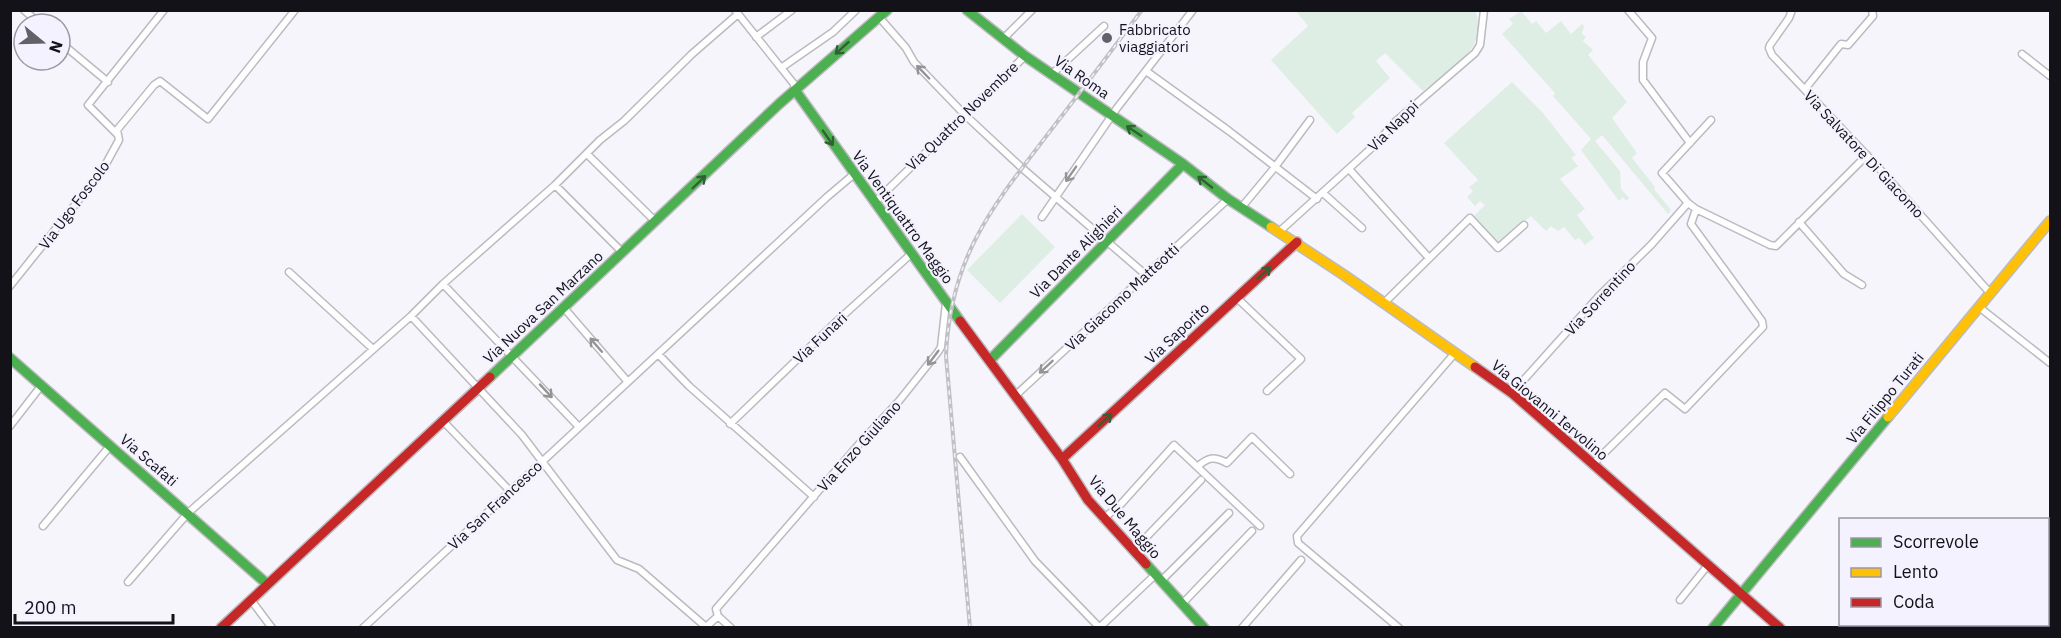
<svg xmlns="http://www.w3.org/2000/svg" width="2061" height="638" viewBox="0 0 2061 638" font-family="'IBM Plex Sans',sans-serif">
  <rect width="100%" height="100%" fill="#f6f5fb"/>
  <!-- green -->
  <path fill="#deeee4" d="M 1296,11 L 1475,11 C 1491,49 1448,70 1423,91 L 1385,53 L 1376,61 L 1390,78 L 1352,113 L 1355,117 L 1337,134 L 1271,60 L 1308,26 Z
    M 1521,11 L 1532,24 L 1536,21 L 1546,33 L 1561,21 L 1571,34 L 1582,24 L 1584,26 L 1582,34 L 1586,37 L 1583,41 L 1593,50 L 1588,55 L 1627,102 L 1612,118 L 1637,153 L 1632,158 L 1655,187 L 1654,189 L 1671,210 L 1668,214 L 1602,135 L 1595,141 L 1620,171 L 1621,189 L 1629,198 L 1626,201 L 1623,197 L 1619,201 L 1581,150 L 1591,139 L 1553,96 L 1555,93 L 1502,34 L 1513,24 L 1509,19 Z
    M 1512,82 L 1543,113 L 1576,155 L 1571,158 L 1578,166 L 1560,179 L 1585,209 L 1577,215 L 1594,238 L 1585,245 L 1579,238 L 1575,240 L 1564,227 L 1558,231 L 1551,226 L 1546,231 L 1531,216 L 1497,244 L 1472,218 L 1485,205 L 1480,201 L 1475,206 L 1467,197 L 1473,191 L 1469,187 L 1478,180 L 1444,143 Z
    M 1022,214 L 1055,247 L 1000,303 L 967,270 Z"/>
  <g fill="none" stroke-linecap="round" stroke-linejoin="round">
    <defs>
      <path id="street" d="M 24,10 L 40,24
        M 735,10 L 794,84 L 795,90
        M 1628,10 L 1652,38 L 1643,62 L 1643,80 L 1690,143
        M 1792,10 L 1789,18 L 1770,45 L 1769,48 L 1772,55 L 1877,166 L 1990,293
        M 879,17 L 906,48 L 914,62 L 964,114 L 1022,168 L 1146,275
        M 756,37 L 792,10
        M 1003,39 L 1032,10
        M 60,42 L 108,82
        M 2022,54 L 2050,76
        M 781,68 L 833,32 L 856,10
        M 1146,71 L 1229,131 L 1317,199
        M 1052,74 L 1104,26
        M 1805,89 L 1841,44 L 1848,45 L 1873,16 L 1872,10
        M 117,134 L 88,105 L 164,10
        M 587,154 L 655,221
        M 1349,169 L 1429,258
        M 555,185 L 623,253
        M 1323,193 L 1362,228
        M 874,203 L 1025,56
        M 1688,203 L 1662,173 L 1711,120
        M 1241,208 L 1275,167 L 1310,120
        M 1042,217 L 1117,108 L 1193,10
        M 1799,222 L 1844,274 L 1862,285
        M 1280,231 L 1377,143 L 1395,122 L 1475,53 L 1480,45 L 1484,10
        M 289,272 L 373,349
        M 443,284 L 579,427
        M 10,286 L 102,171 L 119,140 L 117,130 L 154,85 L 160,81 L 208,119 L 295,10
        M 1237,298 L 1301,359 L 1267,391
        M 1384,303 L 1470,218 L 1498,248 L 1524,225
        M 1979,307 L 2050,363
        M 564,308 L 628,382
        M 411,316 L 522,435 L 617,560 L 639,569 L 706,627 L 718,616
        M 658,354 L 689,386 L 814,497
        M 1512,393 L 1599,296 L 1651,245 L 1688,203 L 1696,209 L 1770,245 L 1776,246 L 1867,155
        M 1016,395 L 1228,199
        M 443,421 L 510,491
        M 730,424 L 837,321 L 911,254
        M 10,426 L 41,386
        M 960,457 L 1035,561 L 1099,627
        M 1592,465 L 1665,393 L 1685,409 L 1763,327 L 1762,321 L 1691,224 L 1696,209
        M 1197,467 C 1208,457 1214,456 1227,463 L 1252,437 L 1290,474
        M 1103,519 L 1121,504 L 1174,445 L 1260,526
        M 43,526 L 110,446
        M 1133,551 L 1201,480
        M 1161,581 L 1229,513
        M 128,582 L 188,513 L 411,316 L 443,284 L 555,185 L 600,140 L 624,121 L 692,54 L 738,14
        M 251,600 L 272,628
        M 1680,600 L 1708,565
        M 1182,604 L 1252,531
        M 1973,624 L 1978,628
        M 363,628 L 827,197 L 853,175
        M 731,628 L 718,616 L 716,609 L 860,443 L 899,401 L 938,352 L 941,347 L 946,303
        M 1099,628 L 1155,575
        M 1242,628 L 1301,560
        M 1399,628 L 1298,543 L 1297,536 L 1455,353"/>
      <path id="fast" d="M 967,10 L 1025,56 L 1183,164 L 1228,199 L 1271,227
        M 795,90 L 960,321
        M 10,358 L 267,584
        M 990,360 L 1183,164
        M 490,377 L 779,104 L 887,10
        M 1146,564 L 1204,628
        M 1713,628 L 1888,417"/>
      <path id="slow" d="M 1271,227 L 1344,275 L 1475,367
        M 1888,417 L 2050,221"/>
      <path id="jam" d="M 960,321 L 1062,459 L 1088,500 L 1146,564
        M 1475,367 L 1512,393 L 1780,628
        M 1062,459 L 1297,242
        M 221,628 L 490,377"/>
    </defs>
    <!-- street casing -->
    <use href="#street" stroke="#bcbac1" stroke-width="9"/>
    <!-- fast casing -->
    <use href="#fast" stroke="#bcbac1" stroke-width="12"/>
    <!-- slow casing -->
    <use href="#slow" stroke="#bcbac1" stroke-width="12"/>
    <!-- jam casing -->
    <use href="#jam" stroke="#bcbac1" stroke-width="12"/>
    <!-- street -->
    <use href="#street" stroke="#fefefe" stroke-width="6"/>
    <!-- fast -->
    <use href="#fast" stroke="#4caf50" stroke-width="9"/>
    <!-- slow -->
    <use href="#slow" stroke="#ffc107" stroke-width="9"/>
    <!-- jam -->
    <use href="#jam" stroke="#c62828" stroke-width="9"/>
    <defs>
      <path id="rail" d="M 970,628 L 946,356 C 950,256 993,206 1051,130 C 1082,90 1112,50 1142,10"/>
    </defs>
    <!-- rail casing -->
    <use href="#rail" stroke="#c1c1c3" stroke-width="4"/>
    <!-- rail -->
    <use href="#rail" stroke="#f4f2fe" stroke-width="1.5" stroke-dasharray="4.5" stroke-linecap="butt"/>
  </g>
  <!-- one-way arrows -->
  <defs><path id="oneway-shaft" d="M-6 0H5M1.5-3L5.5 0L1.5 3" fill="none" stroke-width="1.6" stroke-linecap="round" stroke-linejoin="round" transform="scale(1.5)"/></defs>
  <g stroke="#306034">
    <use href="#oneway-shaft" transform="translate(842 48) rotate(138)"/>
    <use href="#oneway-shaft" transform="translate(1134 131) rotate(-146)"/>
    <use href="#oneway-shaft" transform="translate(828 138) rotate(55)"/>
    <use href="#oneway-shaft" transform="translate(699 182) rotate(-44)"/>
    <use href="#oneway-shaft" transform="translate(1205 182) rotate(-142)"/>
    <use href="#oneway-shaft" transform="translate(1264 273) rotate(-43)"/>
    <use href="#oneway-shaft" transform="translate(1105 420) rotate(-43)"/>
  </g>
  <g stroke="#949497">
    <use href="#oneway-shaft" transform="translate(923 72) rotate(-134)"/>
    <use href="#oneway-shaft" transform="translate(1071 174) rotate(125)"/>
    <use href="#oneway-shaft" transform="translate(596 345) rotate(-131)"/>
    <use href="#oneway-shaft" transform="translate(933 358) rotate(127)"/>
    <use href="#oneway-shaft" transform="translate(1046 367) rotate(137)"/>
    <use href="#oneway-shaft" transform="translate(546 391) rotate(47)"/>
  </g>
  <!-- markers -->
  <circle fill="#626168" stroke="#f4f2fe" stroke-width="2" cx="1107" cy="38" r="6"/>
  <g text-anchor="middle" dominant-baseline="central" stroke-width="4.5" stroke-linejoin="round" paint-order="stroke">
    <!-- poi labels -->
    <g font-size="15" fill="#131219" stroke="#f4f2fe" text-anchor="start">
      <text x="1119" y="29">Fabbricato<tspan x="1119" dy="17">viaggiatori</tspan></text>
    </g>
    <!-- street labels -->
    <g font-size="15" fill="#131219" stroke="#f4f2fe">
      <text transform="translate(1082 77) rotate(35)">Via Roma</text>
      <text transform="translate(962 116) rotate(-44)">Via Quattro Novembre</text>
      <text transform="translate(1393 126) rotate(-45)">Via Nappi</text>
      <text transform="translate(1864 154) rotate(47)">Via Salvatore Di Giacomo</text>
      <text transform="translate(74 205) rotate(-53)">Via Ugo Foscolo</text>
      <text transform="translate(903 217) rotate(54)">Via Ventiquattro Maggio</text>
      <text transform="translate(1076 252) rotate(-45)">Via Dante Alighieri</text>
      <text transform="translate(1122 297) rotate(-43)">Via Giacomo Matteotti</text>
      <text transform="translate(1600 298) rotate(-47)">Via Sorrentino</text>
      <text transform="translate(543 307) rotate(-43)">Via Nuova San Marzano</text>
      <text transform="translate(1177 333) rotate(-43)">Via Saporito</text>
      <text transform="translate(820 338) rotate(-43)">Via Funari</text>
      <text transform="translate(1885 398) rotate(-51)">Via Filippo Turati</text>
      <text transform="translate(1550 410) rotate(40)">Via Giovanni Iervolino</text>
      <text transform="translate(859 446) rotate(-48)">Via Enzo Giuliano</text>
      <text transform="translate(149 460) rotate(41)">Via Scafati</text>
      <text transform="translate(495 505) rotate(-43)">Via San Francesco</text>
      <text transform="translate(1125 517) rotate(50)">Via Due Maggio</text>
    </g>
  </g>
  <!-- border -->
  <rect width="2061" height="638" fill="none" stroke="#131219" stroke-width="24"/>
  <!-- legend -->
  <rect x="1839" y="518" width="210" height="108" fill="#f4f2fe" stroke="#9a98a2" stroke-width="1.5"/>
  <rect x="1851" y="538" width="30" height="9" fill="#4caf50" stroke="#9a98a2" stroke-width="1.5"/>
  <text x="1893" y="548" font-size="18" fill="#131219">Scorrevole</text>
  <rect x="1851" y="568" width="30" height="9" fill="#ffc107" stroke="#9a98a2" stroke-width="1.5"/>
  <text x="1893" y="578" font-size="18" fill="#131219">Lento</text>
  <rect x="1851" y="598" width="30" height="9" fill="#c62828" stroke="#9a98a2" stroke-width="1.5"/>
  <text x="1893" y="608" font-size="18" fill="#131219">Coda</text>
  <!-- north arrow -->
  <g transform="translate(42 42) rotate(109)"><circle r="28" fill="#f4f2fe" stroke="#9a98a2" stroke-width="1.5"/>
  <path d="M0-4.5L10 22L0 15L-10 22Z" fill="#626168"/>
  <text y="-9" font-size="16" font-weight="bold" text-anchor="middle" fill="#131219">N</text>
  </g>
  <!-- scale -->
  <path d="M15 614v9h158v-9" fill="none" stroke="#131219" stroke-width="3"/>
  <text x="24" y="614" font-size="18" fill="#131219" stroke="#f4f2fe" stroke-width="4.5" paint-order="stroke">200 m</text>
</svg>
